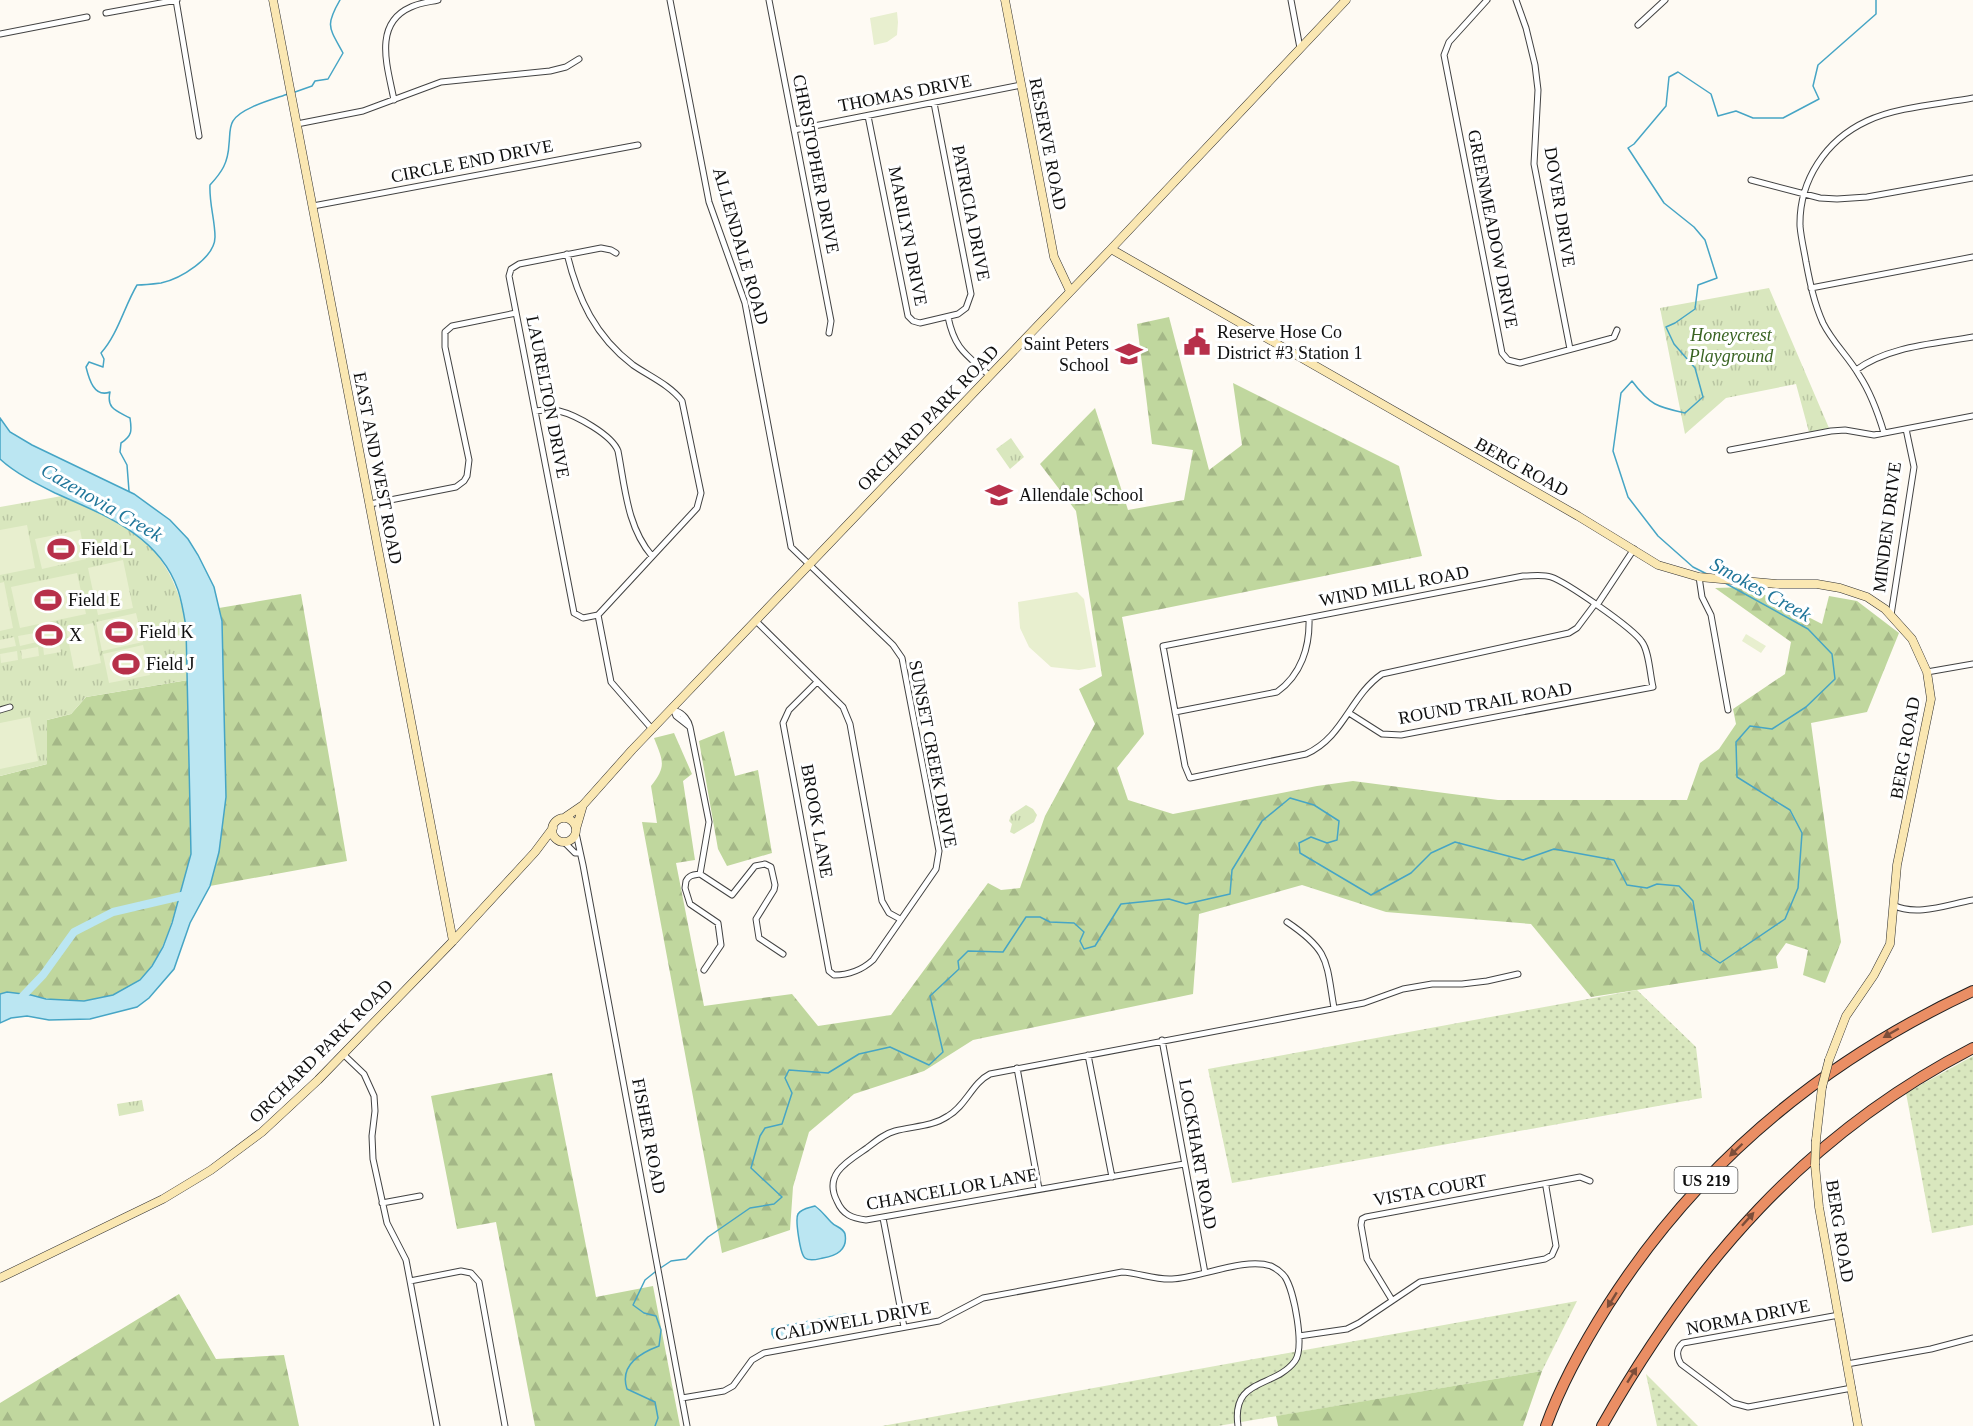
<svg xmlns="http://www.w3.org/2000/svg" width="1973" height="1426" viewBox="0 0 1973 1426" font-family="Georgia,serif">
  <defs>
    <pattern id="grass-dots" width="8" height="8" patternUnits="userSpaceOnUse" patternTransform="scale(1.5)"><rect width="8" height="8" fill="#d9e7be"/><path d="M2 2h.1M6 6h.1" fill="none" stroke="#b9c5a2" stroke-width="1.8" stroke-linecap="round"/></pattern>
    <pattern id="forest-firs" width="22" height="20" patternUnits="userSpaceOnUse" patternTransform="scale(1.5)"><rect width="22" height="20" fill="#c0d79e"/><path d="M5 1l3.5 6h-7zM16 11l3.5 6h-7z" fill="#a4b787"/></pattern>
    <pattern id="park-tufts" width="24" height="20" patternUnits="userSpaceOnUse" patternTransform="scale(1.5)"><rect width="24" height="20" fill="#d9e7be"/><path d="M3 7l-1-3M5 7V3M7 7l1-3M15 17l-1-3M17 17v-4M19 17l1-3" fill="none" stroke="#b9c5a2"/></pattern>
  </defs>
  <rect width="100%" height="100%" fill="#fefaf3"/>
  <!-- grass -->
  <path fill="url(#grass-dots)" d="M 1637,990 L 1696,1047 L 1702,1098 L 1232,1183 L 1208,1069 Z
    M 1973,1056 L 1973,1225 L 1932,1233 L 1906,1093 Z
    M 1577,1301 L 1542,1371 L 1218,1426 L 882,1426 Z
    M 1646,1374 L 1698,1426 L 1657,1426 Z"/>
  <!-- forest -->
  <path fill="url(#forest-firs)" d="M 1169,317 L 1209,470 L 1242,445 L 1233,383 L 1399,466 L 1422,556 L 1122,617 L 1144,734 L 1117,768 L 1128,800 L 1173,814 L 1317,786 L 1353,781 L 1498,800 L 1687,800 L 1700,763 L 1719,749 L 1736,724 L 1733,709 L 1785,674 L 1791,642 L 1715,588 L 1749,587 L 1822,624 L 1829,596 L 1857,601 L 1899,633 L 1867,712 L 1811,723 L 1841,942 L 1825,983 L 1803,975 L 1808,950 L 1786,943 L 1776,957 L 1778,968 L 1591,997 L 1531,924 L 1386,912 L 1302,885 L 1199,914 L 1193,994 L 973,1040 L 924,1071 L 854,1094 L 809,1132 L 793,1187 L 790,1230 L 722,1253 L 642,822 L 657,823 L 651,786 C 667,766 663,761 654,738 L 674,733 L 692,774 L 683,781 L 695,860 L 676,863 L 704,1006 L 792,994 L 818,1026 L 891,1015 L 988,883 L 1001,890 L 1020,888 L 1045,816 L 1095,724 L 1079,689 L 1102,676 L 1076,511 L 1040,464 L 1095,408 L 1128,510 L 1184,500 L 1193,450 L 1152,444 L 1137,324 Z
    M 301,594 L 347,861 L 210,886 L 219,852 L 226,797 L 222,621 L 219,608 Z
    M 188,680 C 189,718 190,756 190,794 C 191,814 193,835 191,854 C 189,867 183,881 180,893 C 169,933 157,981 113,995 C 92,1002 66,1003 45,998 C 30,996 15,990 0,994 L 0,776 L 47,764 L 47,720 L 71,714 L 86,697 Z
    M 724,731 L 735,776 L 758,770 L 772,853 L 727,866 L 718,849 L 699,741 Z
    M 552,1073 L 596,1297 L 653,1286 L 680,1426 L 535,1426 L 496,1222 L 457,1229 L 431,1096 Z
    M 179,1294 L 216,1359 L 284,1355 L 299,1426 L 0,1426 L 0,1403 Z
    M 1542,1371 L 1523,1426 L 1278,1426 L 1276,1416 Z"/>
  <!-- park -->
  <path fill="url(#park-tufts)" d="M 1769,288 L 1829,428 L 1809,432 L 1796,384 L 1726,398 L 1685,434 L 1660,308 Z
    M 1011,438 L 1024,457 L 1010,469 L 996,449 Z
    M 62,496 C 82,505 102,513 121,523 C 159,546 179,582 186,625 C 189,642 187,662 188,680 L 86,697 L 71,714 L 47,720 L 47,764 L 0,776 L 0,507 Z
    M 1026,805 L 1033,809 L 1037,815 L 1034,822 L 1014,834 L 1010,832 L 1012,824 L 1009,821 L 1011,815 Z
    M 142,1100 L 144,1111 L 119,1116 L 117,1104 Z"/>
  <!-- pitch -->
  <path fill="#e8efcf" d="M 897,12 L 898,22 L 897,35 L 887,42 L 874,45 L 870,18 Z
    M 27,525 L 35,568 L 0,575 L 0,530 Z
    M 80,530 L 86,559 L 42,569 L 35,539 Z
    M 123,560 L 133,608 L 98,615 L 88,568 Z
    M 77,573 L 86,614 L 20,628 L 11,587 Z
    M 4,582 L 13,628 L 0,631 L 0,583 Z
    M 1077,592 L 1084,599 L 1096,667 L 1079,670 L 1051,667 L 1029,647 L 1020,628 L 1018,602 Z
    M 136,613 L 143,642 L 102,651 L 96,622 Z
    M 93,623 L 101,663 L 74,669 L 66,629 Z
    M 57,629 L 59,638 L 42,642 L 40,633 Z
    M 35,633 L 37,642 L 20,646 L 18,636 Z
    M 1746,634 L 1766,646 L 1761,653 L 1742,641 Z
    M 14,637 L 16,646 L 0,649 L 0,640 Z
    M 59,643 L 61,652 L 44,655 L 43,646 Z
    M 143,645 L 150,675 L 109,683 L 103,654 Z
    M 38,647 L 39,656 L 22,659 L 21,650 Z
    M 17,651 L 18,660 L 1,663 L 0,654 Z
    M 30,717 L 38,761 L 0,769 L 0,723 Z"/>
  <!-- water -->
  <path fill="#bbe6f2" stroke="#46a5c5" stroke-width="1.5" d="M 0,418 L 10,432 L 32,445 L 134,494 L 170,520 L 188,539 L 198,555 L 214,587 L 222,621 L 226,797 L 219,852 L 210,886 L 190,923 L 174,969 L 149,998 L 137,1007 L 90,1019 L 49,1020 L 27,1016 L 11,1018 L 0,1023 L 0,994 L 7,992 L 31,995 L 46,999 L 84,1001 L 113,995 L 140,980 L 152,966 L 163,947 L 172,923 L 191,854 L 186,627 C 184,615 182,602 178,590 C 159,535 104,515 55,493 C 37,484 15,473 0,459 Z
    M 815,1206 C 822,1211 825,1216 831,1222 C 835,1227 843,1227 845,1234 C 848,1250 836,1256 823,1258 C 818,1259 810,1262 805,1258 C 800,1254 795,1219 798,1214 C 802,1208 809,1208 815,1206 Z
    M 846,1314 L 852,1316 L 854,1321 L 849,1327 L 781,1339 L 774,1338 L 772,1334 L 772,1329 L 779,1327 Z"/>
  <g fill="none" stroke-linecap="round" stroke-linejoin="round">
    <!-- stream -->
    <path stroke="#46a5c5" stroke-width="1.5" d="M 295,92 L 312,86 L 315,81 L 328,79 L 343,53 C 329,27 325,26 340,0
      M 129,491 L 127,465 L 120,452 L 121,443 C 132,436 132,431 130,418 C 117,411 106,409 110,392 C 94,398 89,379 86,367 L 89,362 L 103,367 L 104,359 L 101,353 C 118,334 124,307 137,285 C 145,285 153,284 161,283 C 180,279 215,258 215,237 C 215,220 209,203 210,185 C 222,172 228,163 229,144 C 230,137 229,127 233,121 C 240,108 274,99 288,94
      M 1707,574 L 1693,567 L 1658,536 L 1628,497 L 1613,451 L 1621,393 L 1632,381 C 1650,405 1657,407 1685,413 L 1703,397 L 1695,368 L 1674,344 L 1666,327 L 1675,323 L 1695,309 L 1698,285 L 1717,278 L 1705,240 L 1694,227 L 1664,203 L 1628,148 L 1634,144 L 1666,106 L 1669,77 L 1678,72 L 1711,94 L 1718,116 L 1736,111 L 1753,118 L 1783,118 L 1819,99 L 1813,86 L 1818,65 L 1876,14 L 1876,0
      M 659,1269 L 671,1261 L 686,1259 L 708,1237 L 750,1208 L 774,1204 L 782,1197 L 751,1168 L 760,1136 L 765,1128 L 782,1124 L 792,1093 L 785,1078 L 789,1070 L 828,1073 L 859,1054 L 890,1047 L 929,1065 L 943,1052 L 930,996 L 959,969 L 958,961 L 968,951 L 1003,952 L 1026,917 L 1040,917 L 1050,922 L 1074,923 L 1084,932 L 1080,941 L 1084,949 L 1095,946 L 1121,904 L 1169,899 L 1186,904 L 1230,894 L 1232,870 L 1262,821 L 1290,798 L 1314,805 L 1339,821 L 1337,840 L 1327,843 L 1311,837 L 1299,843 L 1300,853 L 1371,895 L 1411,873 L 1431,853 L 1455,842 L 1523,860 L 1554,849 L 1614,860 L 1627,885 L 1647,888 L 1657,884 L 1679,886 L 1693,901 L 1701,950 L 1720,963 L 1785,919 L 1798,888 L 1802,833 L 1790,810 L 1737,777 L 1736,742 L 1750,726 L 1772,729 L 1806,707 L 1835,679 L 1832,654 L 1808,629 L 1725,583
      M 655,1426 L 658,1418 L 655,1402 L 627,1389 C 619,1365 640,1353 659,1346 L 661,1330 L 656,1316 L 644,1313 L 633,1305 L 645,1280 L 655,1272"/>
    <!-- river -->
    <path stroke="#bbe6f2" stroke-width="8" d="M 19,1000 L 43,975 L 74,932 L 113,912 L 190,894"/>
    <defs>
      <path id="street" d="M 176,0 L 199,136
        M 670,0 L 709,202 L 745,303 L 791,547 L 893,645 L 902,658 L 939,851 L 936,869 L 873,960 C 862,970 848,975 834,975 L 829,971 L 783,723 L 789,710 L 817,682
        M 769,0 L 831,321 L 829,333
        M 1291,0 L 1300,48
        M 1487,0 L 1449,42 L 1444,55 L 1502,353 L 1508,360 L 1520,363 L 1609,339 L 1614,337 L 1617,330
        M 1516,0 L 1526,28 L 1535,65 L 1538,90 L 1534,164 L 1570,349
        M 106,13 L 177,0
        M 1638,25 L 1665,0
        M 0,34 L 87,17
        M 394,100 C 388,68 372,24 411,7 C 419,3 429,2 438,0
        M 868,116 L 908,316 L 913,321 L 920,323 L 958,314 L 966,308 L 971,294 L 934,103
        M 297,124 L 363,111 L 441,82 L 550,71 L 566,67 L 579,59
        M 794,130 L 1021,85
        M 1751,180 L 1820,198 L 1837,199 L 1867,197 L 1973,178
        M 313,206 L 638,145
        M 567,254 C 578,299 595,336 633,365 C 649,376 670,385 682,401 L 701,493 L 697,508 L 598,615
        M 1811,288 L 1973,257
        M 948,317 C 955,350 966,354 990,376
        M 1856,370 C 1889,346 1934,344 1973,337
        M 535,411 C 543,410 551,409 559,411 C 576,415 612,435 618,451 C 625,487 627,527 652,556
        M 1884,433 C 1878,413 1871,393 1859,375 C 1848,356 1833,343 1823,323 C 1814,303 1810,283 1806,262 C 1804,250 1801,238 1800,226 C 1799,180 1826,140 1867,121 C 1896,107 1941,104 1973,98
        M 1730,450 L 1831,431 L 1845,430 L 1874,435 L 1973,416
        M 370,504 L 456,487 L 464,481 L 467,476 L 469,460 L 445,347 L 445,332 L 452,326 L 516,313
        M 1699,577 L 1702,597 L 1711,615 L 1728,710
        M 1597,605 L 1634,549
        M 598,615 L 583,618 L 574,613 L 509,276 L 511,269 L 519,264 L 601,248 L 611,250 L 616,253
        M 598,615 L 611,682 L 652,729
        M 1891,615 L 1914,467 L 1906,429
        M 756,621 L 843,707 L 850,724 L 882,901 L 889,913 L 900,919
        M 1927,672 L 1973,664
        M 673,708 L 676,716 L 690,727 C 689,721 683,713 676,711
        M 0,710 L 10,707
        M 1175,712 L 1277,692 C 1301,675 1310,647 1309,618
        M 1349,713 L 1382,734 L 1401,735 L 1653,687 C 1650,675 1649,651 1642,642 C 1633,628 1566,582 1551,577 C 1542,574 1532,576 1523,576 L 1163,646 L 1185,766 L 1190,778 L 1306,754 C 1344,737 1350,696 1382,674 L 1569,633 L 1577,628 L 1595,604
        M 690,727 L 709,822 L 700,874
        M 576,833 L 583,865 L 687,1426
        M 564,842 L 575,853 L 579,853
        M 1893,905 C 1917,917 1949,904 1973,900
        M 1287,922 C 1330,951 1326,961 1334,1008
        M 704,970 L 721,945 L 718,923 L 690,904 L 685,888 L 686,881 C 689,875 693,875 700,874 L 732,895 L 755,866 L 765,864 L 771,867 L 775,885 L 774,890 L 756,919 L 759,938 L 783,954
        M 1162,1040 L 1205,1273
        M 343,1054 L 364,1074 L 374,1096 L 375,1111 L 372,1136 L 373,1159 L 387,1223 L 406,1260 L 410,1281
        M 1088,1055 L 1112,1177
        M 1017,1068 L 1039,1189
        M 1184,1164 L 866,1220 C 852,1218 843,1215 837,1201 C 823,1174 848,1161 867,1148 C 876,1141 884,1134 895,1131 C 913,1126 932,1127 948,1116 C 966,1106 972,1083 990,1074 L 1364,1003 L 1403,989 L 1432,984 L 1462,984 L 1487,981 L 1518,974
        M 382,1203 L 420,1196
        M 883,1218 L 904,1327
        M 1392,1300 L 1367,1259 L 1361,1225 L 1362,1219 L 1366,1217 L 1580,1177 L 1590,1181
        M 1839,1315 L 1683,1343 C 1676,1349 1676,1356 1681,1364 L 1733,1403 L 1748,1407 L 1852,1388
        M 1299,1336 L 1347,1329 L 1359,1323 L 1420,1282 L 1545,1259 L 1552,1255 L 1556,1246 L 1546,1187 L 1547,1184
        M 1847,1364 L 1931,1349 L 1973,1338
        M 682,1398 L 724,1391 L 733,1386 L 752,1360 L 764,1353 L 939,1321 L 983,1298 L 1122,1272 C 1139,1273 1155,1280 1172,1279 C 1200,1278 1244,1257 1271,1266 C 1275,1268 1282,1273 1285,1277 C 1294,1291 1305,1347 1295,1361 C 1274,1389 1231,1377 1238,1426
        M 437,1426 L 410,1281 L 461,1271 L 471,1273 L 479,1282 L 505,1426"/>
      <path id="secondary" d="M 273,0 L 453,941
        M 1005,0 L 1054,257 L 1070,291
        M 1111,249 L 1578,516 L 1658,565 L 1699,577 L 1777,584 L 1817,584 L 1840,588 L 1867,597 L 1885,609 L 1912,639 L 1927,672 L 1931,699 L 1897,865 L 1890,944 L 1874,975 L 1846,1016 L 1829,1060
        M 564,818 L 583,805 L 632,750 L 1111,249 L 1346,0
        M552 830a12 12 0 1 1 24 0a12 12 0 1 1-24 0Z
        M 576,829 L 583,805
        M 1816,1140 L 1822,1087
        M 1815,1165 L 1819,1207 L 1858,1426
        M 0,1278 L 163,1199 L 211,1170 L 262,1132 L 318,1080 L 453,941 L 535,852 L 553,828"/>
      <path id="highway" d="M 1546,1426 C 1561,1384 1584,1343 1608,1305 C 1698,1164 1822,1061 1973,991
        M 1602,1426 C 1693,1265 1806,1134 1973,1048"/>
    </defs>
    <!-- street casing -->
    <use href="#street" stroke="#424242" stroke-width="7"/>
    <!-- secondary casing -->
    <use href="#secondary" stroke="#313131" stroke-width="9"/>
    <!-- highway casing -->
    <use href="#highway" stroke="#202020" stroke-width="12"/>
    <!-- street -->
    <use href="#street" stroke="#fff" stroke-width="5"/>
    <!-- secondary -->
    <use href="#secondary" stroke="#fae7b2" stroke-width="8"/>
    <!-- highway -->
    <use href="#highway" stroke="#ea8e64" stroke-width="10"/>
    <defs>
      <path id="secondary-bridge" d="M 1822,1087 L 1829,1060
        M 1815,1165 L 1816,1140"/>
    </defs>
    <!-- secondary-bridge casing -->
    <use href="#secondary-bridge" stroke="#313131" stroke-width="9" stroke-linecap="butt"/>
    <!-- secondary-bridge -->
    <use href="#secondary-bridge" stroke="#fae7b2" stroke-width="8"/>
  </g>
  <!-- one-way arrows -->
  <defs><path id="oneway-solid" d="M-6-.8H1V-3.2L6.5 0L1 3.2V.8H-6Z" transform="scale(1.5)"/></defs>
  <g fill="#7c4e3a">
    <use href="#oneway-solid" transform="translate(1891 1033) rotate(150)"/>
    <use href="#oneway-solid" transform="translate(1736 1150) rotate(136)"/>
    <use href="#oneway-solid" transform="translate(1748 1219) rotate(-48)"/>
    <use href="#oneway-solid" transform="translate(1612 1300) rotate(122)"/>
    <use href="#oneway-solid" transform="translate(1632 1375) rotate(-58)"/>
  </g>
  <!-- icons -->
  <defs>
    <symbol id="civic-bare" viewBox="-9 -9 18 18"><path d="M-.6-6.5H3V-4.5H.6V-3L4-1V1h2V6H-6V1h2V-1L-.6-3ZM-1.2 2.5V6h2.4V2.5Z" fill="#b7304a" stroke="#fff" stroke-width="2.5" paint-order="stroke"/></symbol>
    <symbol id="school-bare" viewBox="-9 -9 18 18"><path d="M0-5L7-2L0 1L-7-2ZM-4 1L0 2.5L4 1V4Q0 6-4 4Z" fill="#b7304a" stroke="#fff" stroke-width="2.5" paint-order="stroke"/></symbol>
    <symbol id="stadium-bare" viewBox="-9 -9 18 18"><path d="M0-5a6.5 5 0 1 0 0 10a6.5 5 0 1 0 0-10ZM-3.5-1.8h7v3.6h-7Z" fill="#b7304a" stroke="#fff" stroke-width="2.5" paint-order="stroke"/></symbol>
  </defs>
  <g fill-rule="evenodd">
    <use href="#civic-bare" x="1178" y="323" width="38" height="38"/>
    <use href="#school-bare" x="1110" y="335" width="38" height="38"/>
    <use href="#school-bare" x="980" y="476" width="38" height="38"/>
    <use href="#stadium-bare" x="42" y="530" width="38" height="38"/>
    <use href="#stadium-bare" x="29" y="581" width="38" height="38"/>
    <use href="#stadium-bare" x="100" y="613" width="38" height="38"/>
    <use href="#stadium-bare" x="30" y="616" width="38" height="38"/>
    <use href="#stadium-bare" x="107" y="645" width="38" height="38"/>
  </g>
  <g text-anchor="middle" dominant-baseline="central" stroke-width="6" stroke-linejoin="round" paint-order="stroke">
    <!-- shield labels -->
    <rect fill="#fff" stroke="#575757" stroke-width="1.5" x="1674.5" y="1167" width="63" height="26" rx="4.5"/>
    <g font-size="16" font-weight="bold" fill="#0f0f0f">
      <text x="1706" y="1180">US 219</text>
    </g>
    <!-- street labels -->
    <g font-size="18" fill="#0f0f0f" stroke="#fff">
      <text transform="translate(905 93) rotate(-11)">THOMAS DRIVE</text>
      <text transform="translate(1048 144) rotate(79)">RESERVE ROAD</text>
      <text transform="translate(472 161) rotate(-11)">CIRCLE END DRIVE</text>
      <text transform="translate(816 164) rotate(79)">CHRISTOPHER DRIVE</text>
      <text transform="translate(1560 207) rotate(81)">DOVER DRIVE</text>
      <text transform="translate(971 213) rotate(79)">PATRICIA DRIVE</text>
      <text transform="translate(1493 229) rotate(79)">GREENMEADOW DRIVE</text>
      <text transform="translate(908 236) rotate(79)">MARILYN DRIVE</text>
      <text transform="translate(741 246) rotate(74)">ALLENDALE ROAD</text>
      <text transform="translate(548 397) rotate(79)">LAURELTON DRIVE</text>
      <text transform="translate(928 418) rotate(-46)">ORCHARD PARK ROAD</text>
      <text transform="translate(1522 467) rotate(29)">BERG ROAD</text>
      <text transform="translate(378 468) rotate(79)">EAST AND WEST ROAD</text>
      <text transform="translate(1887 527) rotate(-83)">MINDEN DRIVE</text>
      <text transform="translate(1394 586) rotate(-11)">WIND MILL ROAD</text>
      <text transform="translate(1485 703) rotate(-10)">ROUND TRAIL ROAD</text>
      <text transform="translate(1905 748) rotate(-80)">BERG ROAD</text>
      <text transform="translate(933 754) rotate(79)">SUNSET CREEK DRIVE</text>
      <text transform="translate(817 821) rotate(80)">BROOK LANE</text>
      <text transform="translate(321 1051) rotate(-45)">ORCHARD PARK ROAD</text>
      <text transform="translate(649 1136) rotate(79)">FISHER ROAD</text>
      <text transform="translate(1198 1154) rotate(80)">LOCKHART ROAD</text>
      <text transform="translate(952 1189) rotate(-10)">CHANCELLOR LANE</text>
      <text transform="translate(1430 1190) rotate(-10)">VISTA COURT</text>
      <text transform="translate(1840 1231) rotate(81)">BERG ROAD</text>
      <text transform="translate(1748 1317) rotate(-11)">NORMA DRIVE</text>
      <text transform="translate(853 1321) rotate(-10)">CALDWELL DRIVE</text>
    </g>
    <!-- poi labels -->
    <g font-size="18" fill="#0f0f0f" stroke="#fff" text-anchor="start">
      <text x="1217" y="332">Reserve Hose Co<tspan x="1217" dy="21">District #3 Station 1</tspan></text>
      <text x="1109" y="344" text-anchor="end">Saint Peters<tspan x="1109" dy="21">School</tspan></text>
      <text x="1019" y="495">Allendale School</text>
      <text x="81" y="549">Field L</text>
      <text x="68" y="600">Field E</text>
      <text x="139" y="632">Field K</text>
      <text x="69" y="635">X</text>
      <text x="146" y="664">Field J</text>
    </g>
    <!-- park labels -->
    <g font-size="18" font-style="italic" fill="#3a6423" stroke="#fff">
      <text x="1731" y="335">Honeycrest<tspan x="1731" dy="21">Playground</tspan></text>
    </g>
    <!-- water labels -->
    <g font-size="20" font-style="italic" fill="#20769a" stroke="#fff">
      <text transform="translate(102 502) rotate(30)">Cazenovia Creek</text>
      <text transform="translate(1761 589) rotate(29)">Smokes Creek</text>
    </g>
  </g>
</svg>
